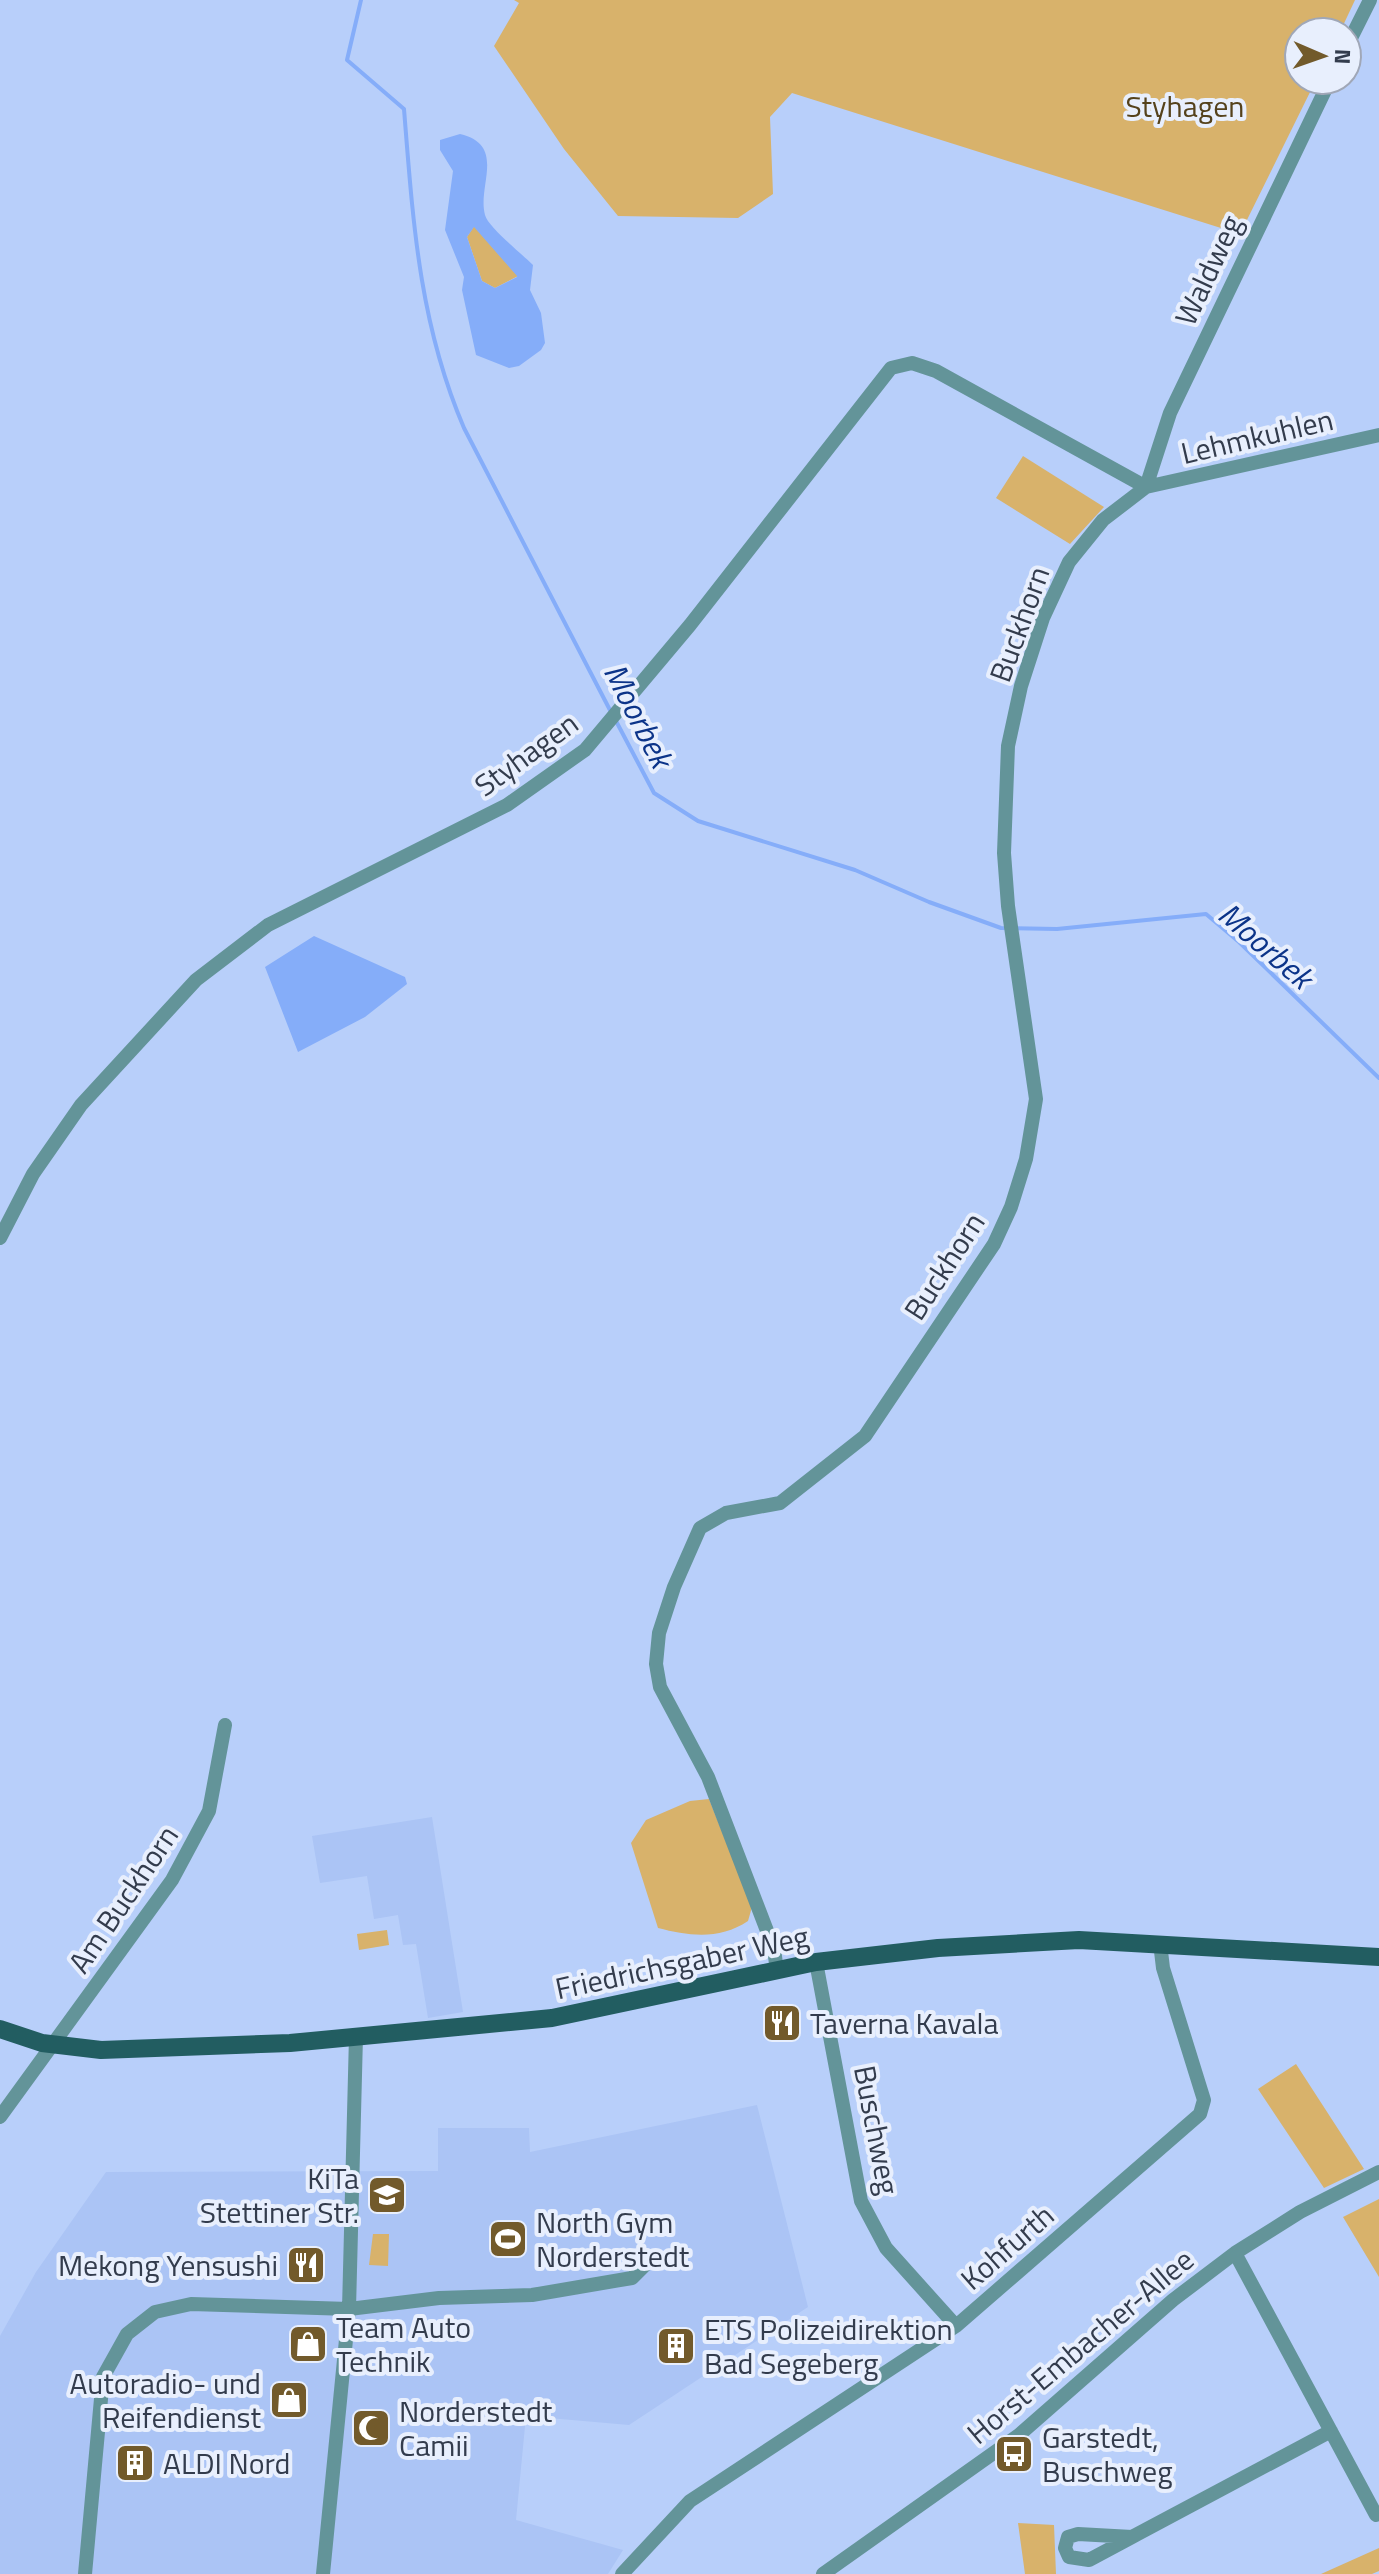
<svg xmlns="http://www.w3.org/2000/svg" width="1379" height="2574" viewBox="0 0 1379 2574" font-family="'Titillium Web',sans-serif">
  <rect width="100%" height="100%" fill="#b8cffa"/>
  <!-- built -->
  <path fill="#abc4f5" d="M 432,1817 L 463,2012 L 428,2018 L 416,1944 L 403,1945 L 398,1915 L 374,1919 L 367,1876 L 320,1883 L 312,1836 Z
    M 757,2105 L 808,2307 L 629,2425 L 526,2416 L 516,2520 L 623,2550 L 608,2574 L 0,2574 L 0,2336 L 36,2272 L 106,2172 L 438,2171 L 438,2128 L 529,2128 L 530,2152 Z"/>
  <!-- green -->
  <path fill="#d8b26b" d="M 514,0 L 1355,0 L 1340,32 L 1299,32 L 1299,80 L 1316,80 L 1240,234 L 792,93 L 770,117 L 773,194 L 738,218 L 618,216 L 564,149 L 494,46 L 519,3 Z
    M 474,226 L 518,276 L 495,288 L 482,281 L 467,237 Z
    M 1023,456 L 1104,507 L 1070,544 L 996,498 Z
    M 709,1799 L 752,1907 L 748,1921 C 720,1940 689,1936 658,1928 L 631,1843 L 646,1820 L 690,1801 Z
    M 387,1930 L 389,1945 L 359,1950 L 357,1934 Z
    M 1296,2064 L 1364,2169 L 1324,2188 L 1258,2089 Z
    M 1379,2199 L 1379,2277 L 1343,2217 Z
    M 373,2234 L 389,2234 L 388,2266 L 369,2265 Z
    M 1018,2523 L 1054,2525 L 1056,2574 L 1025,2574 Z
    M 1379,2548 L 1379,2571 L 1372,2574 L 1321,2574 Z"/>
  <!-- water -->
  <path fill="#85adf9" fill-rule="evenodd" d="M 460,134 C 507,145 477,186 485,215 C 488,227 522,254 533,265 L 530,290 L 541,313 L 545,343 L 541,350 L 519,366 L 509,368 L 476,355 L 462,290 L 464,277 L 445,230 L 453,171 L 440,150 L 440,140 ZM 474,227 L 517,276 L 517,277 L 495,288 L 482,281 L 467,237 Z
    M 314,936 L 405,977 L 407,984 L 365,1017 L 298,1052 L 265,967 Z"/>
  <g fill="none" stroke-linecap="round" stroke-linejoin="round">
    <!-- stream -->
    <path stroke="#85adf9" stroke-width="4" d="M 361,0 L 347,60 L 404,109 C 413,221 419,323 464,428 L 612,714
      M 616,721 L 654,793 L 698,821 L 855,870 L 929,902 L 1001,928 L 1057,929 L 1206,914 L 1239,942 L 1379,1078"/>
    <!-- minor -->
    <path stroke="#639499" stroke-width="14" d="M 1347,46 L 1370,0
      M 1146,487 L 1170,413 L 1330,80
      M 0,1238 L 33,1174 L 81,1105 L 196,980 L 268,925 L 507,805 L 585,750 L 690,625 L 891,368 L 912,363 L 936,371 L 1146,487
      M 816,1962 L 861,2201 L 886,2248 L 956,2326
      M 777,1971 L 774,1949 L 708,1777 L 660,1687 L 656,1664 L 659,1633 L 674,1587 L 700,1528 L 726,1513 L 780,1503 L 865,1436 L 994,1244 L 1011,1207 L 1026,1159 L 1036,1099 L 1008,906 L 1004,853 L 1008,746 L 1021,686 L 1043,618 L 1069,562 L 1103,520 L 1146,487 L 1379,435
      M 0,2117 L 172,1880 L 209,1811 L 225,1725
      M 1235,2253 L 1376,2515
      M 1132,2537 L 1089,2560 L 1069,2557 L 1065,2548 L 1068,2537 L 1078,2534 L 1132,2537 L 1331,2431
      M 85,2574 L 103,2377 L 127,2334 L 155,2312 L 191,2304 L 349,2309 L 439,2298 L 532,2295 L 632,2278 L 650,2260
      M 323,2574 L 349,2309 L 356,2036
      M 622,2574 L 690,2501 L 956,2326 L 1200,2114 L 1204,2100 L 1163,1968 L 1160,1943
      M 823,2574 L 1019,2435 L 1173,2300 L 1235,2253 L 1300,2212 L 1379,2172"/>
    <!-- major -->
    <path stroke="#225d61" stroke-width="18" d="M 0,2029 L 42,2043 L 101,2050 L 290,2043 L 552,2018 L 816,1962 L 938,1948 L 1079,1940 L 1379,1957"/>
  </g>
  <!-- icons -->
  <defs>
    <symbol id="restaurant-square" viewBox="-11 -11 22 22"><rect x="-9" y="-9" width="18" height="18" rx="4" fill="#725a2b" stroke="#e8effd"/><path d="M-5-6h1v4h1v-4h1v4h1v-4h1v5L-1.5 .5V6h-2V.5L-5-1ZM5-6V6H3V1.5H1.5Q1.5-4 5-6Z" fill="#fff"/></symbol>
    <symbol id="school-square" viewBox="-11 -11 22 22"><rect x="-9" y="-9" width="18" height="18" rx="4" fill="#725a2b" stroke="#e8effd"/><path d="M0-5L7-2L0 1L-7-2ZM-4 1L0 2.5L4 1V4Q0 6-4 4Z" fill="#fff"/></symbol>
    <symbol id="stadium-square" viewBox="-11 -11 22 22"><rect x="-9" y="-9" width="18" height="18" rx="4" fill="#725a2b" stroke="#e8effd"/><path d="M0-5a6.5 5 0 1 0 0 10a6.5 5 0 1 0 0-10ZM-3.5-1.8h7v3.6h-7Z" fill="#fff"/></symbol>
    <symbol id="shop-square" viewBox="-11 -11 22 22"><rect x="-9" y="-9" width="18" height="18" rx="4" fill="#725a2b" stroke="#e8effd"/><path d="M-5-2.5h2.3a2.7 3.5 0 0 1 5.4 0H5L5.5 6h-11ZM-1.5-2.5h3a1.5 2.3 0 0 0-3 0Z" fill="#fff"/></symbol>
    <symbol id="building-square" viewBox="-11 -11 22 22"><rect x="-9" y="-9" width="18" height="18" rx="4" fill="#725a2b" stroke="#e8effd"/><path d="M-4-6H4V6H1V3H-1V6H-4ZM-2.5-4.3h1.7v1.8h-1.7ZM.8-4.3h1.7v1.8H.8ZM-2.5-1h1.7V.8h-1.7ZM.8-1h1.7V.8H.8Z" fill="#fff"/></symbol>
    <symbol id="mosque-square" viewBox="-11 -11 22 22"><rect x="-9" y="-9" width="18" height="18" rx="4" fill="#725a2b" stroke="#e8effd"/><path d="M3.5-4.9A6 6 0 1 0 3.5 4.9A5 5 0 1 1 3.5-4.9Z" fill="#fff"/></symbol>
    <symbol id="bus-square" viewBox="-11 -11 22 22"><rect x="-9" y="-9" width="18" height="18" rx="4" fill="#725a2b" stroke="#e8effd"/><path d="M-5-6H5V4H4V6H2V4H-2V6H-4V4H-5ZM-3.5-4V0h7V-4ZM-3.5 1.2v1.5H-2V1.2ZM2 1.2v1.5H3.5V1.2Z" fill="#fff"/></symbol>
  </defs>
  <g fill-rule="evenodd">
    <use href="#restaurant-square" x="760" y="2001" width="44" height="44"/>
    <use href="#school-square" x="365" y="2173" width="44" height="44"/>
    <use href="#stadium-square" x="486" y="2217" width="44" height="44"/>
    <use href="#restaurant-square" x="284" y="2243" width="44" height="44"/>
    <use href="#shop-square" x="286" y="2322" width="44" height="44"/>
    <use href="#building-square" x="654" y="2324" width="44" height="44"/>
    <use href="#shop-square" x="267" y="2378" width="44" height="44"/>
    <use href="#mosque-square" x="349" y="2406" width="44" height="44"/>
    <use href="#bus-square" x="992" y="2432" width="44" height="44"/>
    <use href="#building-square" x="113" y="2441" width="44" height="44"/>
  </g>
  <g text-anchor="middle" dominant-baseline="central" stroke-width="8" stroke-linejoin="round" paint-order="stroke">
    <!-- park labels -->
    <g font-size="30" fill="#55421c" stroke="#e8effd">
      <text x="1185" y="106">Styhagen</text>
    </g>
    <!-- street labels -->
    <g font-size="30" fill="#333c4d" stroke="#e8effd">
      <text transform="translate(1208 270) rotate(-65)">Waldweg</text>
      <text transform="translate(1257 436) rotate(-13)">Lehmkuhlen</text>
      <text transform="translate(1019 624) rotate(-70)">Buckhorn</text>
      <text transform="translate(526 754) rotate(-36)">Styhagen</text>
      <text transform="translate(944 1266) rotate(-57)">Buckhorn</text>
      <text transform="translate(123 1899) rotate(-56)">Am Buckhorn</text>
      <text transform="translate(682 1962) rotate(-12)">Friedrichsgaber Weg</text>
      <text transform="translate(877 2130) rotate(79)">Buschweg</text>
      <text transform="translate(1007 2247) rotate(-41)">Kohfurth</text>
      <text transform="translate(1080 2346) rotate(-40)">Horst-Embacher-Allee</text>
    </g>
    <!-- poi labels -->
    <g font-size="30" fill="#333c4d" stroke="#e8effd" text-anchor="start">
      <text x="810" y="2023">Taverna Kavala</text>
      <text x="359" y="2178" text-anchor="end">KiTa<tspan x="359" dy="34">Stettiner Str.</tspan></text>
      <text x="536" y="2222">North Gym<tspan x="536" dy="34">Norderstedt</tspan></text>
      <text x="278" y="2265" text-anchor="end">Mekong Yensushi</text>
      <text x="336" y="2327">Team Auto<tspan x="336" dy="34">Technik</tspan></text>
      <text x="704" y="2329">ETS Polizeidirektion<tspan x="704" dy="34">Bad Segeberg</tspan></text>
      <text x="261" y="2383" text-anchor="end">Autoradio- und<tspan x="261" dy="34">Reifendienst</tspan></text>
      <text x="399" y="2411">Norderstedt<tspan x="399" dy="34">Camii</tspan></text>
      <text x="1042" y="2437">Garstedt,<tspan x="1042" dy="34">Buschweg</tspan></text>
      <text x="163" y="2463">ALDI Nord</text>
    </g>
    <!-- water labels -->
    <g font-size="32" font-style="italic" fill="#0c3489" stroke="#e8effd">
      <text transform="translate(639 715) rotate(63)">Moorbek</text>
      <text transform="translate(1266 945) rotate(41)">Moorbek</text>
    </g>
  </g>
  <!-- north arrow -->
  <g transform="translate(1323 56) rotate(92)"><circle r="38" fill="#e8effd" stroke="#a0a7b7" stroke-width="2"/>
  <path d="M0-6L14 30L0 20L-14 30Z" fill="#725a2b"/>
  <text y="-12" font-size="22" font-weight="bold" text-anchor="middle" fill="#333c4d">N</text>
  </g>
</svg>
